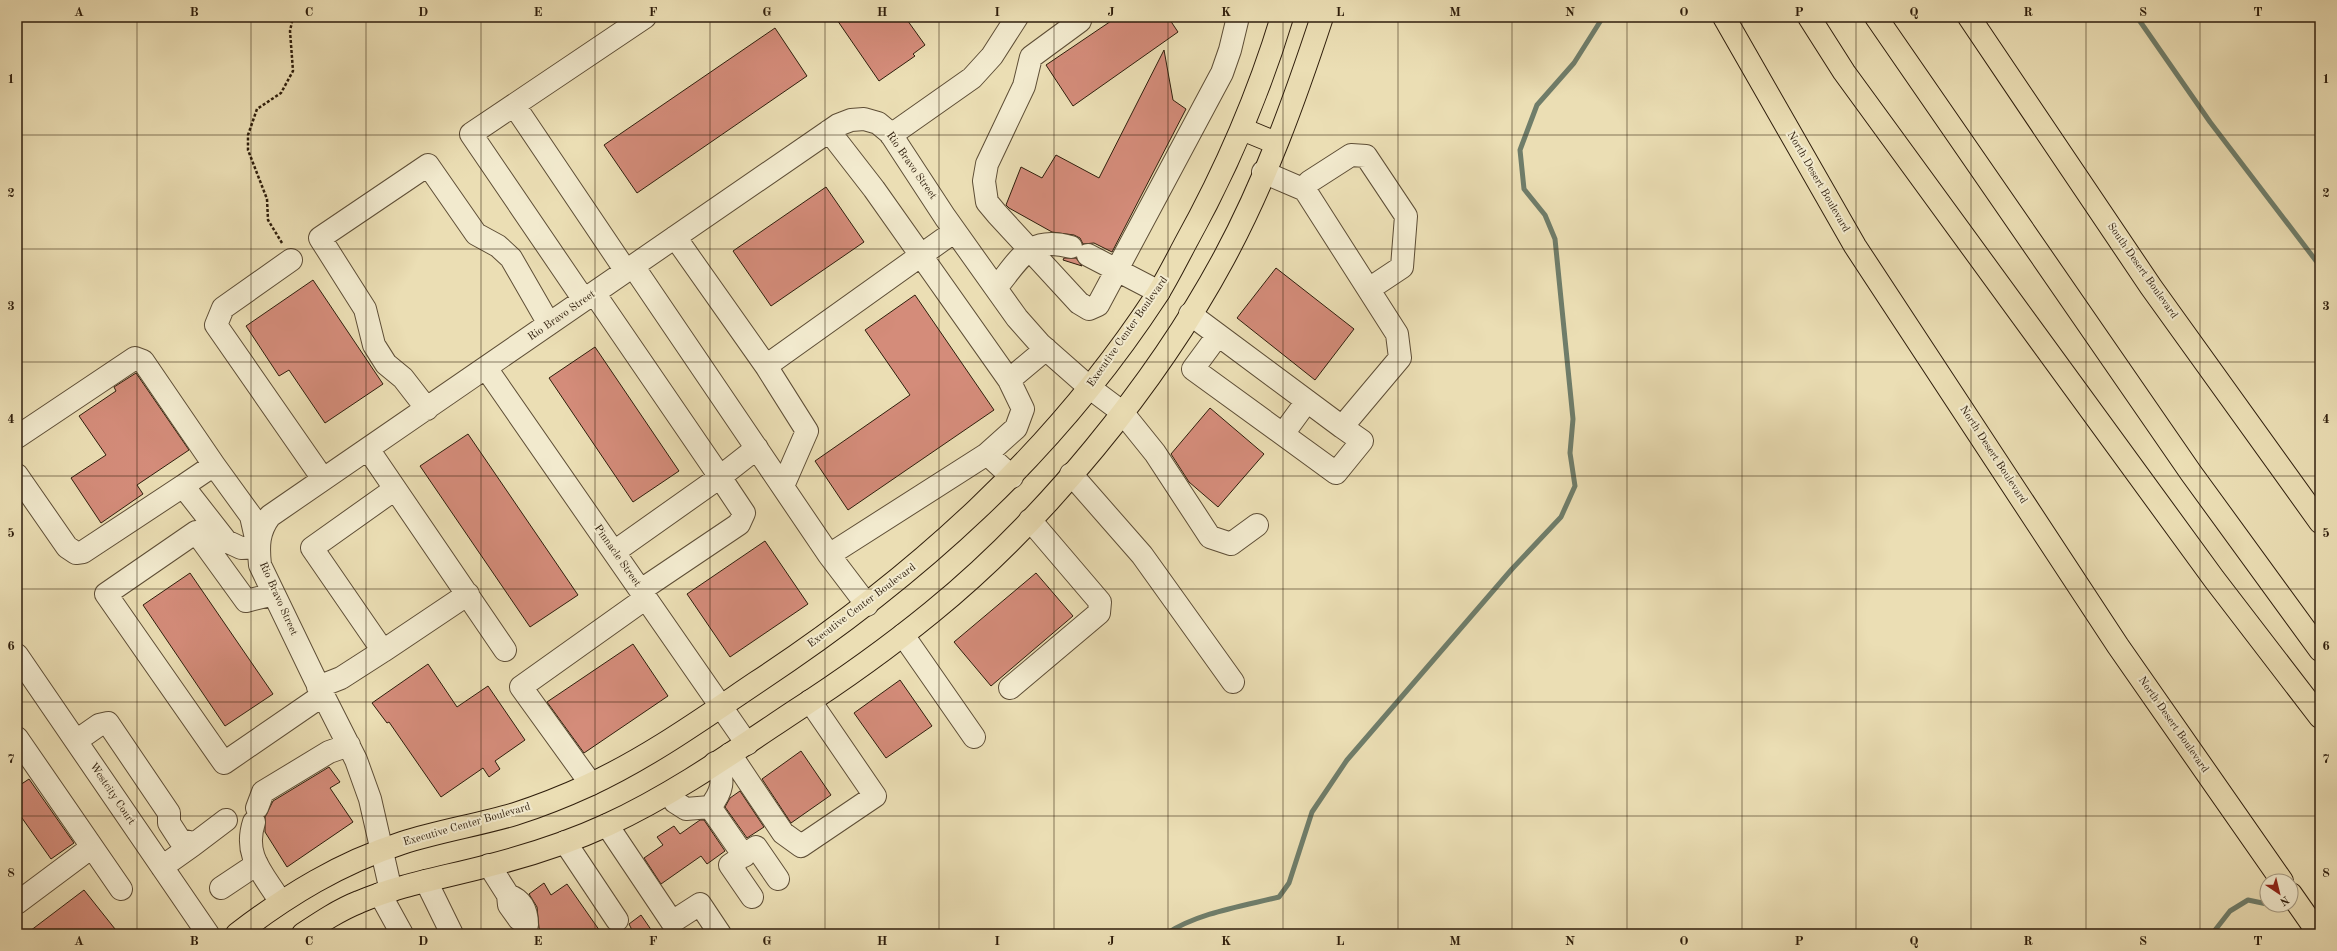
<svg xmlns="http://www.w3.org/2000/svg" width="2337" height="951" viewBox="0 0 2337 951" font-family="'Old Standard TT',serif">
  <rect width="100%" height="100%" fill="#ebdeb4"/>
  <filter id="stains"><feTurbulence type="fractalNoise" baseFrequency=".005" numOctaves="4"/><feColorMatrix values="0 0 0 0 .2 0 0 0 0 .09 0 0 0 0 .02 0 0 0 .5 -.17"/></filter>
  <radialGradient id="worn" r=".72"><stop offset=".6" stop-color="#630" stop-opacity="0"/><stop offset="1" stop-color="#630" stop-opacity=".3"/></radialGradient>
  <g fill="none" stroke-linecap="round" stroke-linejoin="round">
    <!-- stream -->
    <path stroke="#6f7d6a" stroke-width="5" d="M 2137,17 L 2210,122 L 2320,266
      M 2273,905 L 2293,909
      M 2311,912 L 2320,914
      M 1166,934 C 1197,913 1243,906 1279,897 L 1289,883 L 1312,812 L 1347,760 L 1512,569 L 1561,517 L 1575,486 L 1570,453 L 1573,419 L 1555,239 L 1545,215 L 1524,189 L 1520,150 L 1537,105 L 1574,63 L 1603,17
      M 2212,934 L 2230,911 L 2248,900 L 2267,904"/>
  </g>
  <!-- building -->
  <path fill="#d48c7a" stroke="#2f1e0c" d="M 835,17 L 905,17 L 925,45 L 913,54 L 915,56 L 879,81 Z
    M 1117,17 L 1168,17 L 1178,32 L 1073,106 L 1046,65 Z
    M 775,28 L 807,76 L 637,193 L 604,145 Z
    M 1164,50 L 1173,100 L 1186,109 L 1112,252 L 1094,243 L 1083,244 L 1080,238 L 1074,235 L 1052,232 L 1009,208 L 1006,205 L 1021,167 L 1042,178 L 1056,155 L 1099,178 Z
    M 826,187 L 864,242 L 771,306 L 733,251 Z
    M 1064,258 L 1076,258 L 1082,266 L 1063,260 Z
    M 1276,268 L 1354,329 L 1315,380 L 1237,318 Z
    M 313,280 L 383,384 L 325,423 L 289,370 L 279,376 L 246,326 Z
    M 915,295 L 994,410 L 848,510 L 815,461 L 910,395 L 865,330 Z
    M 595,347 L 679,471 L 633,502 L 549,378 Z
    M 136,373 L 189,450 L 137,485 L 143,494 L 101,523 L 71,478 L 106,455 L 79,416 L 116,391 L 114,387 Z
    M 1210,408 L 1264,454 L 1218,507 L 1189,482 L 1171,454 Z
    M 468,434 L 578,595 L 530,627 L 420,466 Z
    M 765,541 L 808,604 L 730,657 L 687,594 Z
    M 190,573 L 273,694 L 225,726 L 143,605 Z
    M 1036,573 L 1073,616 L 991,686 L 954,642 Z
    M 633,644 L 668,696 L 584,753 L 547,702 Z
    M 428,664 L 457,707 L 488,686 L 525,740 L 495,761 L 500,769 L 489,777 L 483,768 L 441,797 L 389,722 L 387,723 L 372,703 Z
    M 900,680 L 932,726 L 886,758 L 854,713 Z
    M 801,751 L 831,795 L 791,823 L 762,779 Z
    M 329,767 L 340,782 L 330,788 L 353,822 L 287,867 L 265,832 L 265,817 L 273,801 Z
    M 29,779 L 74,843 L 51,859 L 17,811 L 17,787 Z
    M 740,791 L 764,827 L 747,838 L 725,807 L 730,798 Z
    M 700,820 L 704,820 L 725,851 L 707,864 L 701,856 L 661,884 L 644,858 L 663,845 L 657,837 L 674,826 L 680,834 Z
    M 544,883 L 551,895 L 567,884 L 602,934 L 543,934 L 539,928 L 537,907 L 529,894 Z
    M 84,890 L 119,934 L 26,934 Z
    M 641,915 L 654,934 L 634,934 L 629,924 Z"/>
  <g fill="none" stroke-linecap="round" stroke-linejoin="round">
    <defs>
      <path id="minor" d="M 1078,17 L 1080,21 L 1031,57 L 1024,86 L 987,164 L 984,181 L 987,202 L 997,214 L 1079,303 L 1089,309 L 1098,305 L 1222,73 L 1230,50 L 1238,17
        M 514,105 L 626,271
        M 829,131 L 874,189 L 1009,380 L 1046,349
        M 891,135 L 972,78 L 992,56 L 1017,17
        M 1305,190 L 1309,182 L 1351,155 L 1366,156 L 1406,216 L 1402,267 L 1369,289
        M 675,237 L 766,366 L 955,231
        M 1088,255 L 1159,292
        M 291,260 L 223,308 L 216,325 L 323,479
        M 633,266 L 829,555
        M 996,288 C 1020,259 1029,235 1071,247
        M 594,293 L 720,477 L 614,552
        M 584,300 L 471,134 L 645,17
        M 1190,314 L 1342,427 L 1400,358 L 1397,334 L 1305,190 L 1263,172
        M 1218,335 L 1193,369 L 1336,473 L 1362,441 L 1342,427
        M 766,366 L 807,431 L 783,486
        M 486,368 L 747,744
        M 1009,380 L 1023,409 L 1016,428 L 987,454 L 1012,477
        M 427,409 L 403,378 L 386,364 L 374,345 L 365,309 L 320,238 L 428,165 L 476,234 L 498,246 L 511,258 L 549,324
        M 1283,434 L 1307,401
        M 17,437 L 135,358 L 143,361 L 214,465
        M 368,449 L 505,650
        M 214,465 L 251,516 L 258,547 L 241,548 L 226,541 L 183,486 Z
        M 1071,474 L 1142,555 L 1233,682
        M 17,475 L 67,547 L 76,553 L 83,552 L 183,486
        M 641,590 L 739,524 L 744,513 L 720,477 L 757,448
        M 274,594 L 246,601 L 196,532 L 106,594 L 224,763 L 323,695
        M 867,605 L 829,555 L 987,454
        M 903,635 L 974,737
        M 383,651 L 468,594
        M 17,655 L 208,934
        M 318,687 L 341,678 L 383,651 L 312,548 L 395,489
        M 1010,688 L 1099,613 L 1100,602 L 1030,520
        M 17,738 L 121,889
        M 76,741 L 99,725 L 108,723 L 169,813 L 169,823 L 180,840 L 189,842 L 193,845 L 226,820
        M 730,754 L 783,833 L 801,846 L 875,796 L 810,701
        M 591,784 L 521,687 L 646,598
        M 669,793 L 675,802 L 686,809 L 710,807 C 722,792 726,779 715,763
        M 710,807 L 744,856
        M 257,808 L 263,792 L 329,752 L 349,745
        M 254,822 C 243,856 263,873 280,901
        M 607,825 L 672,922 L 700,904 L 720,934
        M 565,842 L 617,920
        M 489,865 L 508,895 L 509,905 L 519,919 L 527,925 C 527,911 522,900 508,895
        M 162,867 L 193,845
        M 426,881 L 452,934
        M 221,888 L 257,864
        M 391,891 L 370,799 L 356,760 L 315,679 L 260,565 C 258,546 258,532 270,516 L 838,125 L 851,120 L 864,119 L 878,123 L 890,133 L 945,217 L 1017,318 L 1040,344 L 1090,388 L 1122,412 L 1155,453 L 1210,537 L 1231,544 L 1257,525
        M 380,894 L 402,934
        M 752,897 L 730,865 L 756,847 L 778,879
        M 17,903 L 92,847"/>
      <path id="major" d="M 1724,17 L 1855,246 L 2118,646 L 2282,881
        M 1969,17 L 2151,287 L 2320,522
        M 1242,129 L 1276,143
        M 2291,894 L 2319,934
        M 237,934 C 288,895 340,863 402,843 C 439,831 478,825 515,814 C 540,806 565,796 589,785 C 649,757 702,719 757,682 C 915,578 1053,454 1157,295 C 1167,279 1176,261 1185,244 C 1225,172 1258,96 1282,17
        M 303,934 C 321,922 339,910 359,902 C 401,884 447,877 491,865 C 530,855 570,842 607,825 C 672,795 732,753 792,713 C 840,682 888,648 932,612 C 1044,521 1156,384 1224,258 C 1265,182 1295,99 1322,17"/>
      <path id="highway" d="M 1809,17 L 1844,72 L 2214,579 L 2320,717
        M 1876,17 L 2191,473 L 2320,650"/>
    </defs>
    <!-- minor casing -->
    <use href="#minor" stroke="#5e4e36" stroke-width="24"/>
    <!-- major casing -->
    <use href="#major" stroke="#2f1e0c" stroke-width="24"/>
    <!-- highway casing -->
    <use href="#highway" stroke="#2f1e0c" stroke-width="24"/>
    <!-- path -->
    <path stroke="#2f1e0c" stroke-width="2.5" stroke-dasharray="3 2" stroke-linecap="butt" d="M 282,243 L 268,220 L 267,199 L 248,150 L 248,135 L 257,109 L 281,93 L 293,71 L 290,31 L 293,17"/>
    <!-- minor -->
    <use href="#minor" stroke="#f2eace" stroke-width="22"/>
    <!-- major -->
    <use href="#major" stroke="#ebdeb4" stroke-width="22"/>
    <!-- highway -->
    <use href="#highway" stroke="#ebdeb4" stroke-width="22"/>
  </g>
  <!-- grid -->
  <path fill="none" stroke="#2f1e0c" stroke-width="1" stroke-opacity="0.55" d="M 137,17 L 137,934M 251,17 L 251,934M 366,17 L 366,934M 481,17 L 481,934M 595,17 L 595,934M 710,17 L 710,934M 825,17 L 825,934M 939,17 L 939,934M 1054,17 L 1054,934M 1168,17 L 1168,934M 1283,17 L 1283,934M 1398,17 L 1398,934M 1512,17 L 1512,934M 1627,17 L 1627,934M 1742,17 L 1742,934M 1856,17 L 1856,934M 1971,17 L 1971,934M 2086,17 L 2086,934M 2200,17 L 2200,934M 17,135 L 2320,135M 17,249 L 2320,249M 17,362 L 2320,362M 17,476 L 2320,476M 17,589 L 2320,589M 17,702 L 2320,702M 17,816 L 2320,816"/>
  <g text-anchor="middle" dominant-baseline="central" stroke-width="4" stroke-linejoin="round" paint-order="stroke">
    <!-- street labels -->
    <g font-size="11" fill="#2f1e0c" stroke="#f2eace">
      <text transform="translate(911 166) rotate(55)">Rio Bravo Street</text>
      <text transform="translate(1818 182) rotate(60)">North Desert Boulevard</text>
      <text transform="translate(2142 271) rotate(55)">South Desert Boulevard</text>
      <text transform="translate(562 316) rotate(-35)">Rio Bravo Street</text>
      <text transform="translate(1128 332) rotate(-55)">Executive Center Boulevard</text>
      <text transform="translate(1993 455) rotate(57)">North Desert Boulevard</text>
      <text transform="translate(617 556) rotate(55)">Pinnacle Street</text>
      <text transform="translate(278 599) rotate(66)">Rio Bravo Street</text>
      <text transform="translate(862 606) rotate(-37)">Executive Center Boulevard</text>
      <text transform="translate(2173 725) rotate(55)">North Desert Boulevard</text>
      <text transform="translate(112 794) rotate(56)">Westcity Court</text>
      <text transform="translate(467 825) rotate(-16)">Executive Center Boulevard</text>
    </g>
  </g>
  <!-- margin -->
  <rect width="2337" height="951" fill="none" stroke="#ebdeb4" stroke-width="44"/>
  <!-- north arrow -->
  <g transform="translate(2279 893) rotate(145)"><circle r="19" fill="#f2eace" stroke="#a49880"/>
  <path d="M0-3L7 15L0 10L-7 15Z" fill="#8f2418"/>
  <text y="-6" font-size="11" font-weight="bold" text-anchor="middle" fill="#2f1e0c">N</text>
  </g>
  <rect x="22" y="22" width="2293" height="907" fill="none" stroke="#2f1e0c" stroke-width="1.5"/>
  <g font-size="13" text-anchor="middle" font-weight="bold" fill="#2f1e0c">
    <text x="79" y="16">A</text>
    <text x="194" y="16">B</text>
    <text x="309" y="16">C</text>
    <text x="423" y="16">D</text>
    <text x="538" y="16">E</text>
    <text x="653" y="16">F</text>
    <text x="767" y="16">G</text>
    <text x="882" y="16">H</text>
    <text x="997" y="16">I</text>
    <text x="1111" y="16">J</text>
    <text x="1226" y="16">K</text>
    <text x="1340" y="16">L</text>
    <text x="1455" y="16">M</text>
    <text x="1570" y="16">N</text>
    <text x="1684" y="16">O</text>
    <text x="1799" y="16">P</text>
    <text x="1914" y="16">Q</text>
    <text x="2028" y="16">R</text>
    <text x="2143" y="16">S</text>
    <text x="2258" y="16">T</text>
    <text x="11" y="83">1</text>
    <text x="2326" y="83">1</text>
    <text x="11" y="197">2</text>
    <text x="2326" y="197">2</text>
    <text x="11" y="310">3</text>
    <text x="2326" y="310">3</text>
    <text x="11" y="423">4</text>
    <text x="2326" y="423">4</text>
    <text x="11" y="537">5</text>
    <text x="2326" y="537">5</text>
    <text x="11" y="650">6</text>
    <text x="2326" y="650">6</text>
    <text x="11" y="763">7</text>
    <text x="2326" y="763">7</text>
    <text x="11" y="877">8</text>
    <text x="2326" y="877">8</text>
    <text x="79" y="945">A</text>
    <text x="194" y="945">B</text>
    <text x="309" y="945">C</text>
    <text x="423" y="945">D</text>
    <text x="538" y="945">E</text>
    <text x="653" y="945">F</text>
    <text x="767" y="945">G</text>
    <text x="882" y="945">H</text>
    <text x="997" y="945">I</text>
    <text x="1111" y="945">J</text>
    <text x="1226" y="945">K</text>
    <text x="1340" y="945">L</text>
    <text x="1455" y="945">M</text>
    <text x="1570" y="945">N</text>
    <text x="1684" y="945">O</text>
    <text x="1799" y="945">P</text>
    <text x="1914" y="945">Q</text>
    <text x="2028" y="945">R</text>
    <text x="2143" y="945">S</text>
    <text x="2258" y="945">T</text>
  </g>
  <rect width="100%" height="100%" filter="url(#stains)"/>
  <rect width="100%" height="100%" fill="url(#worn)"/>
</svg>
